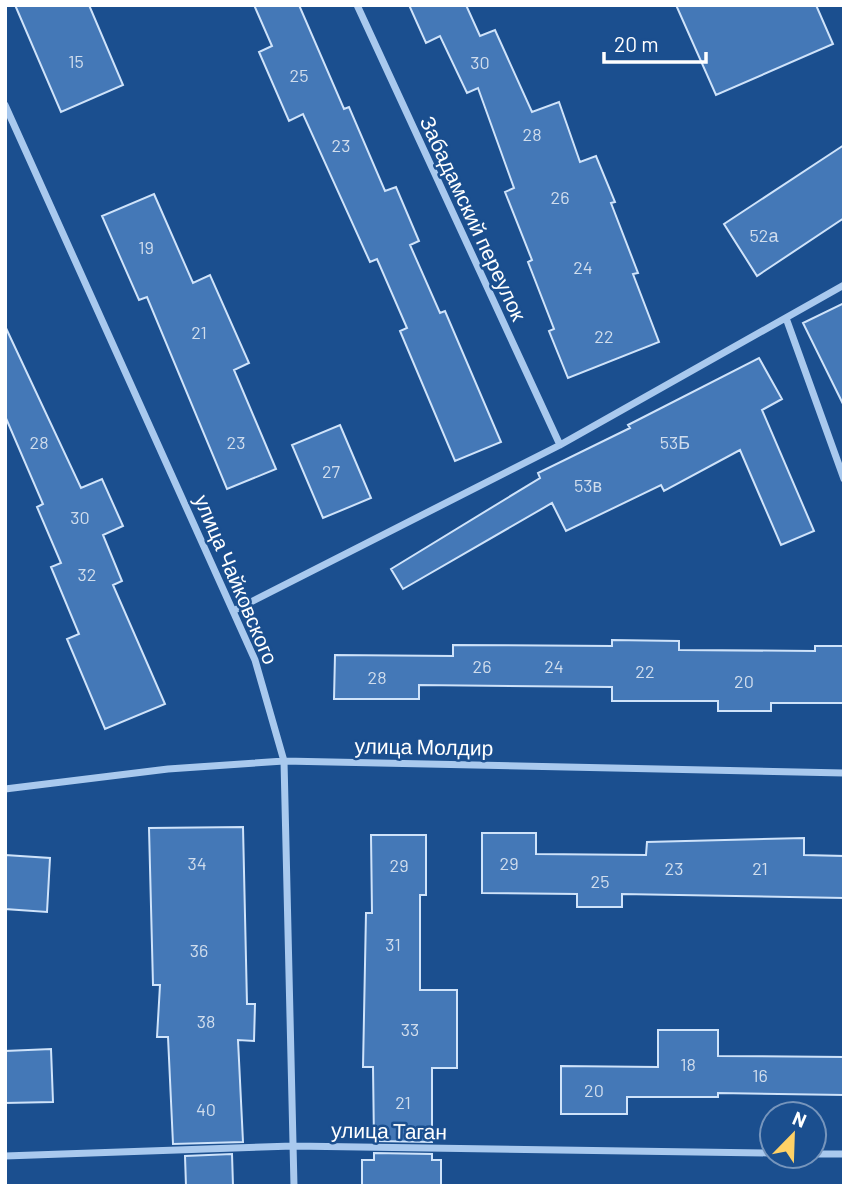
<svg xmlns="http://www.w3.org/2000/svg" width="849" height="1191" viewBox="0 0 849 1191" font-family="Barlow,sans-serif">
  <rect width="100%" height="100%" fill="#1b4f8f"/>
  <!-- building -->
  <path fill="#4478b7" stroke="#cfe3fa" stroke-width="2" d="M 15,5 L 89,5 L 123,85 L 61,112 Z
    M 254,5 L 299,5 L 344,109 L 349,107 L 385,191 L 396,187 L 419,241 L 410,245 L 440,313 L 445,311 L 501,442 L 455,461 L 400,331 L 407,328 L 377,259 L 370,262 L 303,114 L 289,121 L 259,52 L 272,46 Z
    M 409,5 L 466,5 L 480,36 L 495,30 L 532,112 L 559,102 L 580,162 L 596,156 L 615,202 L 611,203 L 638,273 L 633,274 L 659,342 L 568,378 L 549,331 L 554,329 L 528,262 L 532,260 L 505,192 L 514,188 L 478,88 L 467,93 L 440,36 L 426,43 Z
    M 676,5 L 816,5 L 833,44 L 716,95 Z
    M 844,145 L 844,218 L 757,276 L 724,224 Z
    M 154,194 L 193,283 L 210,275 L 249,363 L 234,370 L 276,469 L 227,489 L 147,297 L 139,300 L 102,216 Z
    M 844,303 L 844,406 L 803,323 Z
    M 5,326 L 81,488 L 102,479 L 123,526 L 103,535 L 122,581 L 113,585 L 165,704 L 105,729 L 67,639 L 79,634 L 51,567 L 61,563 L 37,507 L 43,504 L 5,416 Z
    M 759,358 L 782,399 L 762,410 L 814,531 L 781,545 L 740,450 L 664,491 L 661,485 L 566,531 L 552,503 L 403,589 L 391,569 L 540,478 L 538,473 L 630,428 L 628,425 Z
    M 340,425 L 371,498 L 323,518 L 292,445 Z
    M 612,640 L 679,641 L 679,650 L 815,651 L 815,646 L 844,646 L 844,703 L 771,703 L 771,711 L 718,711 L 718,701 L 612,701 L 612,687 L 419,685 L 419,699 L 334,699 L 335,655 L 453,656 L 453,645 L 612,646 Z
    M 243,827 L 247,1004 L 255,1004 L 254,1041 L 238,1040 L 243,1142 L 173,1144 L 168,1037 L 157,1037 L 160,985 L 153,985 L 149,828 Z
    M 482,833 L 536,833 L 536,854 L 646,855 L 647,842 L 804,838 L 804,855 L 844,856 L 844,898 L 622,894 L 622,907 L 577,907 L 577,894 L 482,893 Z
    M 371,835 L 426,835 L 426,895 L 420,895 L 420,990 L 457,990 L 457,1068 L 432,1068 L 432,1142 L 374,1141 L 373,1067 L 363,1067 L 366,913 L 372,913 Z
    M 5,855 L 50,858 L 47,912 L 5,909 Z
    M 658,1030 L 718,1030 L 718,1056 L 844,1057 L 844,1095 L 718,1093 L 718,1097 L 627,1097 L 627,1114 L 561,1114 L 561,1066 L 658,1067 Z
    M 51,1049 L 53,1102 L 5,1103 L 5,1051 Z
    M 374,1153 L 432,1154 L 432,1160 L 441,1160 L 441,1186 L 362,1186 L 362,1160 L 374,1160 Z
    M 232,1154 L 233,1186 L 186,1186 L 185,1156 Z"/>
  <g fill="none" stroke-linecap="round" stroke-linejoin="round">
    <!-- street -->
    <path stroke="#a9c9ee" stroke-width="7" d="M 357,5 L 560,445
      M 5,105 L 255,660 L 284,761 L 294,1186
      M 786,318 L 844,479
      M 233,611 L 560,445 L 844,285
      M 5,789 L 168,769 L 284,761 L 844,773
      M 814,1154 L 844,1154
      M 5,1156 L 293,1146 L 772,1153"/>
  </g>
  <g text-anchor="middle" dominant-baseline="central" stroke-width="5" stroke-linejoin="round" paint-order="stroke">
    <!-- number labels -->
    <g font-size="18" fill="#d0dded">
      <text x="76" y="61">15</text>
      <text x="480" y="62">30</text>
      <text x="299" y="75">25</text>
      <text x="532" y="134">28</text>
      <text x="341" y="145">23</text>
      <text x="560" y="197">26</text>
      <text x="764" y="235">52а</text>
      <text x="146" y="247">19</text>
      <text x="583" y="267">24</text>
      <text x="199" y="332">21</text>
      <text x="604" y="336">22</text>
      <text x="39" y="442">28</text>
      <text x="236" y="442">23</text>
      <text x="675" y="442">53Б</text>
      <text x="331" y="471">27</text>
      <text x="588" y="485">53в</text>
      <text x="80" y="517">30</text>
      <text x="87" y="574">32</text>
      <text x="482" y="666">26</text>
      <text x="554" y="666">24</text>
      <text x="645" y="671">22</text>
      <text x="377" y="677">28</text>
      <text x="744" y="681">20</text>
      <text x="197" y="863">34</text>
      <text x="509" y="863">29</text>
      <text x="399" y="865">29</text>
      <text x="674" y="868">23</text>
      <text x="760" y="868">21</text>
      <text x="600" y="881">25</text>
      <text x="393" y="944">31</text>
      <text x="199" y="950">36</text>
      <text x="206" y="1021">38</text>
      <text x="410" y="1029">33</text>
      <text x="688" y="1064">18</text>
      <text x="760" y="1075">16</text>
      <text x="594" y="1090">20</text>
      <text x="403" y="1102">21</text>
      <text x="206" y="1109">40</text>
    </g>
    <!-- street labels -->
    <g font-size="21" fill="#fff" stroke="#1b4f8f">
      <text transform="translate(474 218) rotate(65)">Забадамский переулок</text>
      <text transform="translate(237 579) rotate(67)">улица Чайковского</text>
      <text transform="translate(424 746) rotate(1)">улица Молдир</text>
      <text transform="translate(389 1130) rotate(1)">улица Таган</text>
    </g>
  </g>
  <!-- border -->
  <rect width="849" height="1191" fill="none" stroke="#ffffff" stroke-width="14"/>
  <!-- north arrow -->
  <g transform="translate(793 1135) rotate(23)"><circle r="33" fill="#1b4f8f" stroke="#7695bc" stroke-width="2"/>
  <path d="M0-5L12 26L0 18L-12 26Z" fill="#ffd166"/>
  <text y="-10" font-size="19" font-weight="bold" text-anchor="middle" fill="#ffffff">N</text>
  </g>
  <!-- scale -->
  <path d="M604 52v10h102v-10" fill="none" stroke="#ffffff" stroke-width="3.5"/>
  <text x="614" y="52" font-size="21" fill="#ffffff" stroke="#1b4f8f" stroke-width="5" paint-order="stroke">20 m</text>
</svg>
